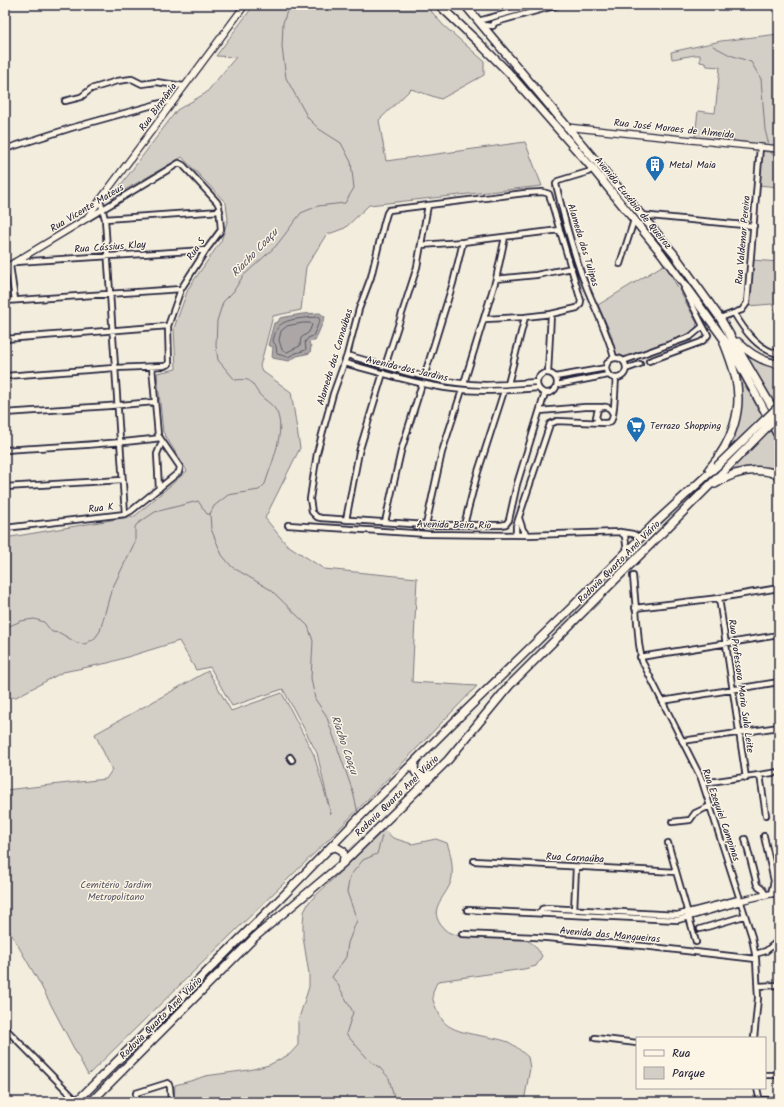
<svg xmlns="http://www.w3.org/2000/svg" width="784" height="1107" viewBox="0 0 784 1107" font-family="Kalam,sans-serif">
  <rect width="100%" height="100%" fill="#f3edde"/>
  <filter id="ink" filterUnits="userSpaceOnUse"><feTurbulence type="fractalNoise" baseFrequency=".025" numOctaves="2"/><feDisplacementMap in="SourceGraphic" scale="8" xChannelSelector="R" yChannelSelector="G"/><feConvolveMatrix kernelMatrix="1 2 1 2 8 2 1 2 1" color-interpolation-filters="sRGB"/></filter>
  <g filter="url(#ink)">
    <!-- green -->
    <path fill="#d4cfc6" stroke="#7b7880" d="M 254,5 L 426,5 L 443,25 L 484,61 L 484,75 L 441,99 L 411,89 L 379,120 L 386,161 L 525,142 L 542,186 L 369,205 L 345,228 L 326,235 L 306,267 L 301,310 L 273,316 L 260,366 L 262,371 L 291,392 L 300,448 L 265,518 L 286,544 L 324,569 L 417,578 L 412,682 L 477,686 L 336,832 L 88,1075 L 39,982 L 5,923 L 5,866 L 8,861 L 5,861 L 5,790 L 106,779 L 112,770 L 95,734 L 208,671 L 231,711 L 282,693 L 314,755 L 331,814 L 317,753 L 283,689 L 232,706 L 210,667 L 196,670 L 179,641 L 108,663 L 63,672 L 16,697 L 5,698 L 5,538 L 135,516 L 187,471 L 163,432 L 157,373 L 176,369 L 174,328 L 188,289 L 221,241 L 228,219 L 226,203 L 182,157 L 111,198 L 177,110 L 206,93 L 236,57 L 216,56 Z
      M 779,34 L 779,146 L 695,137 L 698,111 L 715,113 L 720,67 L 707,66 L 705,63 L 700,62 L 700,55 L 695,55 L 672,59 L 671,52 L 721,41 Z
      M 760,151 L 779,153 L 779,187 L 758,185 Z
      M 752,260 L 779,262 L 779,319 L 772,304 L 748,306 Z
      M 665,264 L 697,323 L 696,328 L 691,333 L 625,357 L 616,354 L 611,334 L 598,305 Z
      M 745,353 L 779,367 L 779,399 L 774,404 Z
      M 735,367 L 762,416 L 726,452 C 734,435 742,417 741,398 C 740,388 737,377 735,367 Z
      M 770,430 L 779,447 L 779,472 L 752,467 L 727,472 Z
      M 384,830 L 393,838 L 412,844 L 436,839 L 447,843 C 451,854 453,866 452,877 C 449,897 424,907 444,929 C 448,933 455,935 461,936 C 467,937 473,938 479,938 C 492,938 516,935 528,941 C 535,944 538,950 542,956 L 536,966 L 524,969 L 438,981 C 431,993 431,998 437,1010 C 439,1013 441,1018 443,1021 C 455,1036 491,1035 508,1042 C 515,1045 522,1052 528,1057 L 530,1068 L 524,1102 L 174,1102 L 175,1085 L 194,1080 L 205,1076 L 249,1070 L 269,1065 L 290,1054 L 298,1045 L 298,1021 L 309,987 L 309,974 L 303,937 L 303,924 L 304,912 L 309,902 Z"/>
    <!-- water -->
    <path fill="#aca7a6" stroke="#75727b" d="M 320,313 L 325,317 L 315,341 L 311,341 L 309,343 L 311,347 L 310,353 L 297,356 L 289,361 L 272,358 L 273,347 L 268,345 L 274,323 L 278,322 L 280,318 L 302,314 Z"/>
    <g fill="none" stroke-linecap="round" stroke-linejoin="round">
      <!-- shore -->
      <path stroke="#595766" stroke-width="1" d="M 318,317 L 320,320 L 313,336 L 308,338 L 305,342 L 306,350 L 296,353 L 288,357 L 277,354 L 276,346 L 273,341 C 274,337 275,332 277,329 C 282,318 306,318 318,317 Z
        M 303,323 L 310,323 L 312,325 L 309,332 L 301,338 L 300,346 L 287,352 L 282,350 L 279,340 L 281,331 L 287,326 Z"/>
      <!-- stream -->
      <path stroke="#75727b" stroke-width="1" d="M 289,5 L 283,23 L 282,47 L 286,78 L 308,118 L 319,129 L 341,143 L 351,162 L 354,188 L 345,203 L 318,206 L 301,213 L 276,246 L 243,276 L 233,292 L 223,302 L 217,321 L 216,346 L 218,360 L 235,380 C 254,378 250,382 259,394 C 264,400 271,403 275,409 C 288,428 271,464 265,484 L 259,490 L 228,495 L 214,506 L 210,514 L 211,529 L 222,555 L 232,567 L 271,590 L 308,626 L 313,641 L 311,678 L 315,699 L 326,715 L 353,792 L 358,813
        M 713,46 L 730,55 L 751,62 L 761,79 L 765,130 L 769,145
        M 771,153 L 779,160
        M 5,628 L 21,621 L 34,619 L 44,622 L 52,632 L 60,633 L 77,643 L 85,644 L 95,638 L 100,631 L 111,591 L 135,542 L 135,527 L 137,524 L 155,512 L 198,501 L 207,514 L 210,514
        M 382,836 L 377,854 L 363,860 L 350,876 L 347,892 L 357,920 L 348,943 L 346,957 L 332,977 L 337,983 L 353,1012 L 346,1034 L 369,1060 L 380,1068 L 389,1078 L 395,1102"/>
      <defs>
        <path id="minor" d="M 478,21 L 537,5
          M 481,25 L 493,26 L 494,23 L 500,21 L 558,5
          M 65,101 L 81,97 L 91,89 L 117,81 L 132,79 L 142,84 L 156,82 L 184,86
          M 5,149 L 71,128 L 157,104 L 167,102 L 172,103
          M 594,168 L 588,172 L 558,181 L 556,184 C 563,214 571,244 581,273 C 591,302 607,329 614,358
          M 100,200 L 105,219 L 125,514
          M 640,215 L 754,226
          M 105,219 L 220,211
          M 421,245 L 463,242 L 560,230
          M 15,262 L 206,250
          M 620,264 L 634,220
          M 10,265 L 15,300
          M 496,279 L 536,275 L 572,268
          M 5,301 L 181,289
          M 734,313 C 744,330 758,350 779,354
          M 720,318 L 742,310 L 747,303 L 760,147
          M 485,319 L 525,317 L 551,314 L 577,308 L 580,305 L 581,301 L 549,194 L 543,192 L 525,193 L 389,210 L 387,213 L 384,223 L 371,277 L 359,309 L 347,355 L 333,394 L 317,453 L 310,499 L 312,512 L 317,517 L 321,518 L 426,525 L 501,525 L 506,524 L 509,520 L 517,484 L 545,393
          M 5,339 L 168,326
          M 347,355 C 392,368 438,384 485,385 C 502,385 519,383 537,382
          M606 368a10 10 0 1 1 20 0a10 10 0 1 1-20 0Z
          M 623,361 L 690,337 L 702,327 L 702,324 L 684,289
          M 649,361 L 701,342 L 705,339 L 708,335 L 702,324
          M 344,363 C 384,373 424,387 464,390 C 489,392 514,390 538,388
          M 385,366 L 417,267 L 428,205
          M 626,369 L 640,364
          M537 383a10 10 0 1 1 20 0a10 10 0 1 1-20 0Z
          M 548,373 L 551,314
          M 5,376 L 115,368 L 164,366 L 169,364 L 168,326 L 181,289 L 206,250 L 221,230 L 219,206 L 217,202 L 183,165 L 179,163 L 88,218
          M 424,377 L 453,283 L 463,242
          M 555,377 L 606,368
          M 464,383 L 496,279 L 505,237
          M 508,384 L 525,317
          M 557,385 L 608,375
          M 540,411 L 585,407 L 601,407
          M 5,413 L 109,406 L 154,402
          M 602,423 L 599,422 L 596,417 L 598,409 C 604,405 610,406 613,414
          M 5,450 C 57,446 108,445 160,438
          M 5,487 L 122,480
          M 159,489 L 157,454 L 162,442
          M 519,518 L 523,530 L 527,535
          M 346,520 L 359,452 L 383,373
          M 385,522 L 401,451 L 422,384
          M 288,525 L 427,534 L 527,535 L 620,532 L 633,534 L 641,538
          M 426,525 L 442,452 L 462,390
          M 464,525 L 477,475 L 504,391
          M 5,528 L 125,514 L 131,511 L 179,472 L 180,467 L 158,435 L 152,367
          M 620,532 L 625,536 L 627,552
          M 516,535 L 516,526 L 550,424 L 557,421 L 605,423 C 608,423 609,423 611,421 C 615,416 615,386 616,378
          M 633,576 L 639,644 L 642,661 L 701,778 L 752,937 L 756,959 L 758,998 L 754,1038
          M 719,598 L 746,778
          M 635,608 L 719,598 L 779,588
          M 640,657 L 779,635
          M 662,701 L 779,682
          M 682,741 L 779,727
          M 290,757 L 292,760
          M 760,775 L 766,815
          M 703,783 L 779,772
          M 672,822 L 690,820 L 695,813 L 710,806
          M 764,836 L 774,881 L 771,894
          M 745,839 L 757,885 L 762,889 L 766,895
          M 668,843 L 696,942
          M 474,861 L 676,872
          M 467,910 L 678,920 L 740,902
          M 574,911 L 576,867
          M 540,913 L 542,909 L 547,908 L 677,915 L 739,899
          M 700,929 L 744,916
          M 462,934 L 535,937 L 643,946 L 756,959
          M 755,954 L 766,951 L 779,940
          M 758,986 L 779,985
          M 5,1028 L 77,1101
          M 595,1038 L 637,1043
          M 765,1075 L 779,1075
          M 757,1088 L 760,1102
          M 760,1100 L 779,1100
          M 136,1102 L 136,1093 L 168,1083 L 170,1087 L 171,1102"/>
        <path id="tertiary" d="M 566,127 L 779,149
          M 5,268 L 86,219 L 245,5
          M 740,902 L 743,900 L 779,892"/>
        <path id="trunk" d="M 439,5 L 478,42 L 508,72 L 593,169 L 662,254 L 731,349 L 779,437
          M 465,5 L 674,254 L 720,318 L 776,414
          M 738,342 C 750,354 762,362 779,364
          M 709,469 C 732,443 744,409 735,375 C 732,364 728,353 724,343
          M 715,484 C 735,471 756,466 779,475
          M 415,762 C 413,770 415,775 423,777 L 432,775
          M 329,849 L 336,847 L 343,851 L 344,857 L 343,863
          M 76,1102 L 285,894 L 380,796 L 453,723 L 572,607 L 656,522 L 717,466
          M 91,1102 L 255,937 L 343,863 L 448,760 L 509,686 L 725,470"/>
      </defs>
      <!-- minor casing -->
      <use href="#minor" stroke="#22223b" stroke-width="8"/>
      <!-- tertiary casing -->
      <use href="#tertiary" stroke="#22223b" stroke-width="8"/>
      <!-- trunk casing -->
      <use href="#trunk" stroke="#22223b" stroke-width="10"/>
      <!-- minor -->
      <use href="#minor" stroke="#fcf5e5" stroke-width="4.5"/>
      <!-- tertiary -->
      <use href="#tertiary" stroke="#fcf5e5" stroke-width="5.5"/>
      <!-- trunk -->
      <use href="#trunk" stroke="#fcf5e5" stroke-width="7"/>
      <defs>
        <path id="trunk-bridge" d="M 717,466 L 779,406
          M 725,470 L 779,415"/>
      </defs>
      <!-- trunk-bridge casing -->
      <use href="#trunk-bridge" stroke="#22223b" stroke-width="10" stroke-linecap="butt"/>
      <!-- trunk-bridge -->
      <use href="#trunk-bridge" stroke="#fcf5e5" stroke-width="7"/>
    </g>
  </g>
  <!-- icons -->
  <defs>
    <symbol id="building-pin" viewBox="-11 -11 22 30"><path d="M0 17L-7.5 6A9.5 9.5 0 1 1 7.5 6Z" fill="#1f6fb2" stroke="#fcf5e5"/><path d="M-4-6H4V6H1V3H-1V6H-4ZM-2.5-4.3h1.7v1.8h-1.7ZM.8-4.3h1.7v1.8H.8ZM-2.5-1h1.7V.8h-1.7ZM.8-1h1.7V.8H.8Z" fill="#fff"/></symbol>
    <symbol id="supermarket-pin" viewBox="-11 -11 22 30"><path d="M0 17L-7.5 6A9.5 9.5 0 1 1 7.5 6Z" fill="#1f6fb2" stroke="#fcf5e5"/><path d="M-6-5.5h2.5l.6 2H6L4.5 2H-2.5L-4.4-4H-6ZM-1.5 3.2a1.3 1.3 0 1 0 .1 0ZM3 3.2a1.3 1.3 0 1 0 .1 0Z" fill="#fff"/></symbol>
  </defs>
  <g fill-rule="evenodd">
    <use href="#building-pin" x="644" y="154" width="22" height="30"/>
    <use href="#supermarket-pin" x="625" y="415" width="22" height="30"/>
  </g>
  <g text-anchor="middle" dominant-baseline="central" stroke-width="3" stroke-linejoin="round" paint-order="stroke">
    <!-- street labels -->
    <g font-size="10" fill="#22223b" stroke="#fcf5e5">
      <text transform="translate(158 107) rotate(-54)">Rua Birmânia</text>
      <text transform="translate(674 129) rotate(6)">Rua José Moraes de Almeida</text>
      <text transform="translate(633 203) rotate(51)">Avenida Eusébio de Queiroz</text>
      <text transform="translate(87 208) rotate(-31)">Rua Vicente Mateus</text>
      <text transform="translate(743 240) rotate(-85)">Rua Valdemar Pereira</text>
      <text transform="translate(583 245) rotate(73)">Alameda das Tulipas</text>
      <text transform="translate(110 247) rotate(-4)">Rua Cássius Klay</text>
      <text transform="translate(196 249) rotate(-55)">Rua S</text>
      <text transform="translate(335 357) rotate(-73)">Alameda das Carnaúbas</text>
      <text transform="translate(407 369) rotate(13)">Avenida dos Jardins</text>
      <text transform="translate(101 508) rotate(-6)">Rua K</text>
      <text transform="translate(454 525) rotate(1)">Avenida Beira Rio</text>
      <text transform="translate(619 562) rotate(-45)">Rodovia Quarto Anel Viário</text>
      <text transform="translate(741 686) rotate(82)">Rua Professora Maria Sula Leite</text>
      <text transform="translate(397 796) rotate(-44)">Rodovia Quarto Anel Viário</text>
      <text transform="translate(721 815) rotate(71)">Rua Ezequiel Campinas</text>
      <text transform="translate(575 858) rotate(3)">Rua Carnaúba</text>
      <text transform="translate(610 935) rotate(5)">Avenida das Mangueiras</text>
      <text transform="translate(161 1018) rotate(-45)">Rodovia Quarto Anel Viário</text>
    </g>
    <!-- poi labels -->
    <g font-size="10" fill="#22223b" stroke="#fcf5e5" text-anchor="start">
      <text x="669" y="165">Metal Maia</text>
      <text x="650" y="426">Terrazo Shopping</text>
    </g>
    <!-- park labels -->
    <g font-size="10" fill="#575665" stroke="#fcf5e5">
      <text x="116" y="885">Cemitério Jardim<tspan x="116" dy="12">Metropolitano</tspan></text>
    </g>
    <!-- water labels -->
    <g font-size="11" font-style="italic" fill="#525160" stroke="#fcf5e5">
      <text transform="translate(255 253) rotate(-46)">Riacho Coaçu</text>
      <text transform="translate(344 745) rotate(71)">Riacho Coaçu</text>
    </g>
  </g>
  <!-- margin -->
  <rect width="784" height="1107" fill="none" stroke="#fcf5e5" stroke-width="20"/>
  <rect x="10" y="10" width="764" height="1087" fill="none" stroke="#22223b" stroke-width="1.5" filter="url(#ink)"/>
  <!-- legend -->
  <rect x="636" y="1037" width="130" height="52" fill="#fcf5e5" stroke="#a5a1a1"/>
  <rect x="644" y="1050" width="20" height="6" fill="#fcf5e5" stroke="#a5a1a1"/>
  <text x="672" y="1057" font-size="12" fill="#22223b">Rua</text>
  <rect x="644" y="1067" width="20" height="12" fill="#d4cfc6" stroke="#a5a1a1"/>
  <text x="672" y="1077" font-size="12" fill="#22223b">Parque</text>
</svg>
